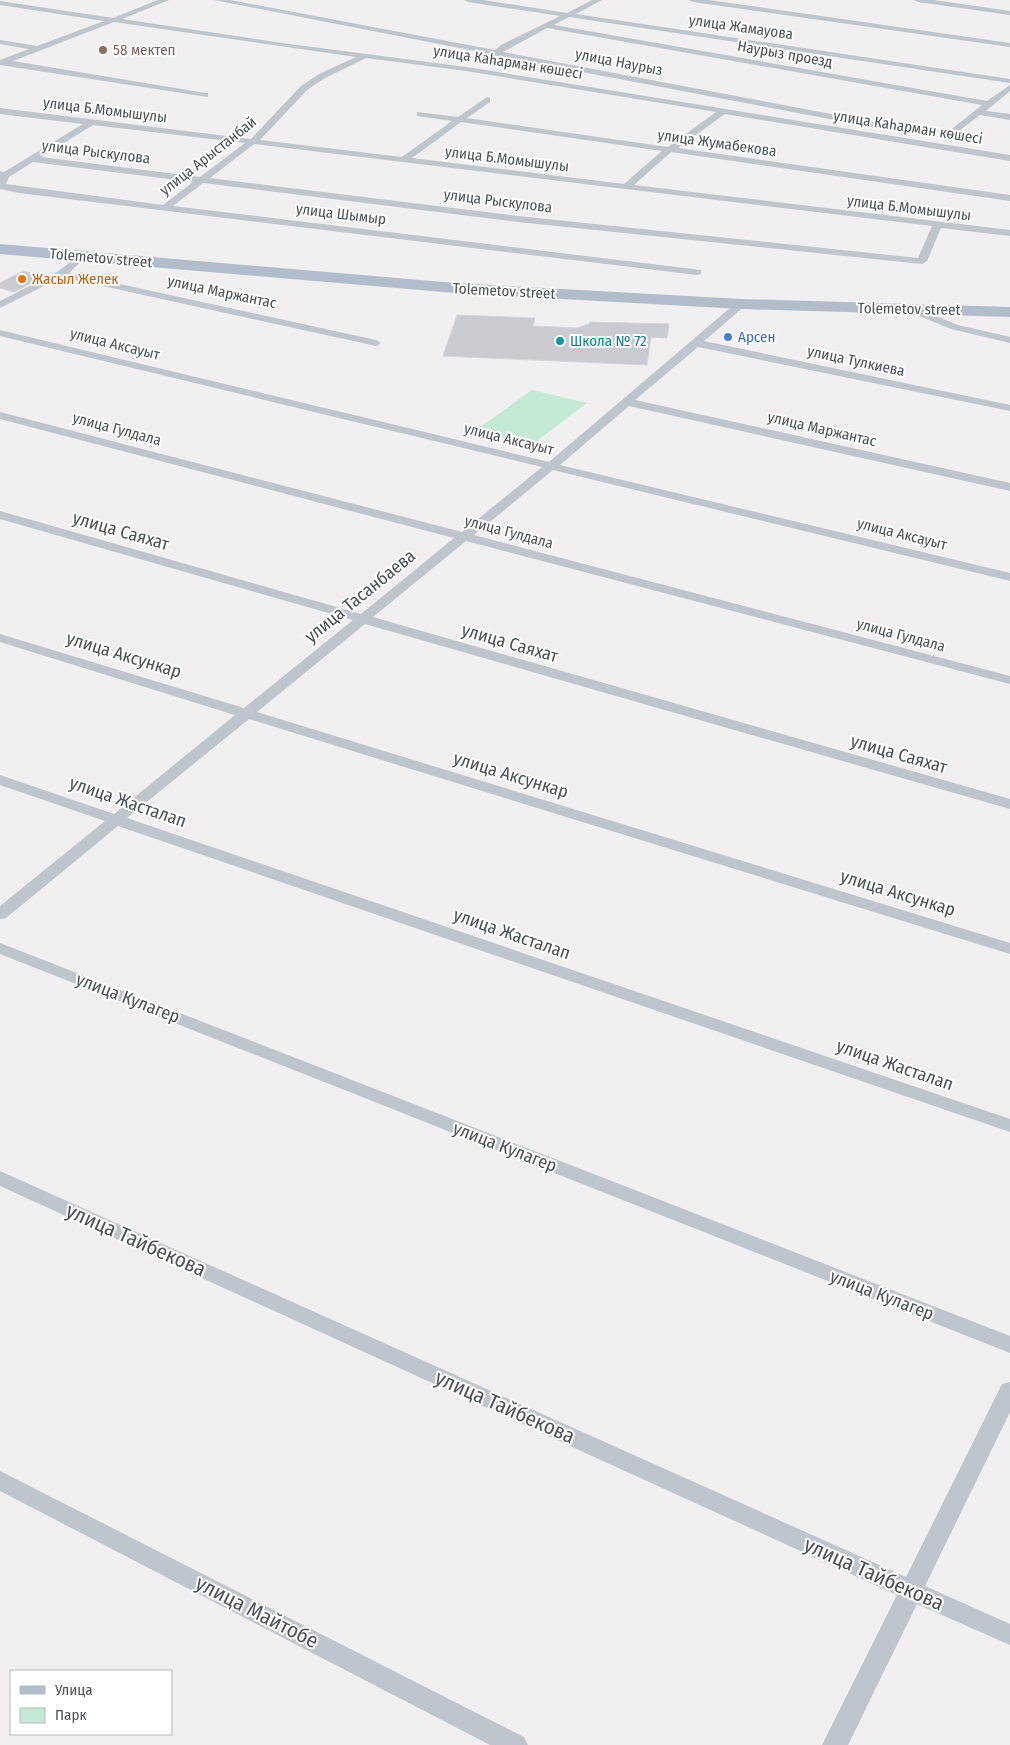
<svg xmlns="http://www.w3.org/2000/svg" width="1010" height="1745" viewBox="0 0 1010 1745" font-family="'Fira Sans Condensed',sans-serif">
  <rect width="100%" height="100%" fill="#f1efef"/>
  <!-- green -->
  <path fill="#c2ead5" d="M 532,390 L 587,403 L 530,446 L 473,432 Z"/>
  <!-- building -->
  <path fill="#cacbd1" stroke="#d4d5da" d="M 23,271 L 45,276 L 14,292 L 0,288 L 0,283 Z
    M 457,315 L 535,318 L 533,326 L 577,328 L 589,324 L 590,322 L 669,324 L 667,338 L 651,337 L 647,365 L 443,356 Z"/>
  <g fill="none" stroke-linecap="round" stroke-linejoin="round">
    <!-- street -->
    <path fill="#bfc5cd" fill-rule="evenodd" d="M 158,0 L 169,0 L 122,19 L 282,43 L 466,67 L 1010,155 L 1010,161 L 725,114 L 678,148 L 1010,195 L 1010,201 L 671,152 L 634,185 L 1010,230 L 1010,236 L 941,228 L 927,261 L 922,264 L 518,222 L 203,183 L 173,206 L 701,270 L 701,274 L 697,275 L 19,193 L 0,189 L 0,171 L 4,172 L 83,124 L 0,114 L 0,108 L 251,139 L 301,86 L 319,74 L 356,57 L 114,22 L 13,61 L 205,93 L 208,93 L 208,97 L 0,65 L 0,60 L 29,49 L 0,44 L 0,40 L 37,46 L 104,21 L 0,5 L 0,1 L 113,18 ZM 366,58 L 466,71 L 716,112 L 668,147 L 467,118 L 490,102 L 490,98 L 487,97 L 458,117 L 417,112 L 417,116 L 452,121 L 402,157 L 260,140 L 307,90 L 325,78 ZM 461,122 L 662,151 L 624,184 L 412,158 ZM 93,125 L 245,143 L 200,177 L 41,157 ZM 254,144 L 932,226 L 918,258 L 518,216 L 210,178 ZM 33,162 L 193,182 L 163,205 L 6,184 L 9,177 Z
      M 214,0 L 230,0 L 495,50 L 501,45 L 560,16 L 468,2 L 464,0 L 483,0 L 567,13 L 592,0 L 602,0 L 576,14 L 1010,79 L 1010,83 L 569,17 L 554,25 L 987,101 L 1010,85 L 1010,91 L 986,111 L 1010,114 L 1010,120 L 980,115 L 946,141 L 942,138 L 943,136 L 982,105 L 547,28 L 503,52 L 911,129 L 912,131 L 908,134 L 498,56 L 493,58 L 489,56 L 490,54 Z
      M 689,0 L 709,0 L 1010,43 L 1010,47 L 693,2 Z
      M 914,0 L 934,0 L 1010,11 L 1010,15 L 918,2 Z
      M 81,254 L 86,257 L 69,273 L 376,340 L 381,343 L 376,346 L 62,277 L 0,308 L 0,301 L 57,272 Z
      M 741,301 L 745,302 L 746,304 L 745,306 L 704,341 L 1010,405 L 1010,411 L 698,347 L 635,400 L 1010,483 L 1010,491 L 629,406 L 560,465 L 1010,573 L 1010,581 L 553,470 L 474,535 L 1010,676 L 1010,684 L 466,541 L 373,617 L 1010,799 L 1010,809 L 365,624 L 257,712 L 1010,943 L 1010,954 L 249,719 L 127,818 L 1010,1119 L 1010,1132 L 118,826 L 6,918 L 0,919 L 0,906 L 105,821 L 0,785 L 0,775 L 114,814 L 235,715 L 0,642 L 0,634 L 244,708 L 353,620 L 0,519 L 0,511 L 361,614 L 454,538 L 0,419 L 0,412 L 462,532 L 542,467 L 0,336 L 0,330 L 549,462 L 737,302 Z
      M 911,306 L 958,325 L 1010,337 L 1010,343 L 951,329 L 907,311 L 906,309 Z
      M 0,943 L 1010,1336 L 1010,1353 L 0,954 Z
      M 0,1171 L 906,1577 L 1002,1384 L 1010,1382 L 1010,1412 L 925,1586 L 1010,1624 L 1010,1645 L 917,1604 L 848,1745 L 822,1745 L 897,1595 L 0,1186 Z
      M 0,1471 L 524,1737 L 528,1745 L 490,1745 L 0,1491 Z"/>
    <!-- primary -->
    <path fill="#b2bdcb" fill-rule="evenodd" d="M 0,244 L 455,283 L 741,299 L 1010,307 L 1010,317 L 741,309 L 455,293 L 0,254 Z"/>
  </g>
  <!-- markers -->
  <circle fill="#8d6e63" stroke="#fff" stroke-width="2" cx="103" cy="50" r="5"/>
  <circle fill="#e8710a" stroke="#fff" stroke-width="2" cx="22" cy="279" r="5"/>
  <circle fill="#3f7fe0" stroke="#fff" stroke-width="2" cx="728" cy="337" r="5"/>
  <circle fill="#0f9aa8" stroke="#fff" stroke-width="2" cx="560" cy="341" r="5"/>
  <g text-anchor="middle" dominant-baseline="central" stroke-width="4" stroke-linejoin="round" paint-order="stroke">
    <!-- far-street labels -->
    <g font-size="15" fill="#49515b" stroke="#fff">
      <text transform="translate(741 27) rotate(8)">улица Жамауова</text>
      <text transform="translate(785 54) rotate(10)">Наурыз проезд</text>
      <text transform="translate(508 62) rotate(9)">улица Каһарман көшесі</text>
      <text transform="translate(619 62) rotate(11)">улица Наурыз</text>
      <text transform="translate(105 110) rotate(7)">улица Б.Момышулы</text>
      <text transform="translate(908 127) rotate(9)">улица Каһарман көшесі</text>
      <text transform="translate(717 143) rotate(8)">улица Жумабекова</text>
      <text transform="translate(96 152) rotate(7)">улица Рыскулова</text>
      <text transform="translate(208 156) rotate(-38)">улица Арыстанбай</text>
      <text transform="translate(507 159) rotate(7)">улица Б.Момышулы</text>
      <text transform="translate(498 201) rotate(7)">улица Рыскулова</text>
      <text transform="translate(909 208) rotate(7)">улица Б.Момышулы</text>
      <text transform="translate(341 214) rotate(7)">улица Шымыр</text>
      <text transform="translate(101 258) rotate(5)">Tolemetov street</text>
      <text transform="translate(504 291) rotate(3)">Tolemetov street</text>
      <text transform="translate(222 292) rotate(12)">улица Маржантас</text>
      <text transform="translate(909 309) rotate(1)">Tolemetov street</text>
      <text transform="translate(115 344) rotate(14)">улица Аксауыт</text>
      <text transform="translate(856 361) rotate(12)">улица Тулкиева</text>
      <text transform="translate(117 429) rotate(15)">улица Гулдала</text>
      <text transform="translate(822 429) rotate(13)">улица Маржантас</text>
      <text transform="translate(509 439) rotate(14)">улица Аксауыт</text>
      <text transform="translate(509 532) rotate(15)">улица Гулдала</text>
      <text transform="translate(902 534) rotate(14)">улица Аксауыт</text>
      <text transform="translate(901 635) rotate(15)">улица Гулдала</text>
    </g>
    <!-- far-education labels -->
    <g font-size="15" fill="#785e54" stroke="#fff" text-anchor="start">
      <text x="113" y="50">58 мектеп</text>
    </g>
    <!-- far-food labels -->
    <g font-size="15" fill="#c56008" stroke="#fff" text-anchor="start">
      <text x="32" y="279">Жасыл Желек</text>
    </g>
    <!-- far-shop labels -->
    <g font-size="15" fill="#366cbe" stroke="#fff" text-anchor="start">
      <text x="738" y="337">Арсен</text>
    </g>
    <!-- far-culture labels -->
    <g font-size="15" fill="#0d838f" stroke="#fff" text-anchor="start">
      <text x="570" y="341">Школа № 72</text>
    </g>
    <!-- street labels -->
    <g font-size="18" fill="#49515b" stroke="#fff">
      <text transform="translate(121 531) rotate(16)">улица Саяхат</text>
      <text transform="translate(360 596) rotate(-39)">улица Тасанбаева</text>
      <text transform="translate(510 643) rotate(16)">улица Саяхат</text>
      <text transform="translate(124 655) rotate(17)">улица Аксункар</text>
      <text transform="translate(899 754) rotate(16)">улица Саяхат</text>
      <text transform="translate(511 775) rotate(17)">улица Аксункар</text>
      <text transform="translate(128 802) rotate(19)">улица Жасталап</text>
      <text transform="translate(898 893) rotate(17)">улица Аксункар</text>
      <text transform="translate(512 934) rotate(19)">улица Жасталап</text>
      <text transform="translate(128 998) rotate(21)">улица Кулагер</text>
      <text transform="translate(895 1065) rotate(19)">улица Жасталап</text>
      <text transform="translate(505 1147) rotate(21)">улица Кулагер</text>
      <text transform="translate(882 1295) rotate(21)">улица Кулагер</text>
    </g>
    <!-- near-street labels -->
    <g font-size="21" fill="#49515b" stroke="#fff">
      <text transform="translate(136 1240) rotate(24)">улица Тайбекова</text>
      <text transform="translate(505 1407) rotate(24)">улица Тайбекова</text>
      <text transform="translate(874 1574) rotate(24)">улица Тайбекова</text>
      <text transform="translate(257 1612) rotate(27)">улица Майтобе</text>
    </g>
  </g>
  <!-- legend -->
  <rect x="10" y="1670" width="162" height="65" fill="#ffffff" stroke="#b6b9bd"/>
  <rect x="20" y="1686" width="25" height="8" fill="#b2bdcb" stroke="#b6b9bd"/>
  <text x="55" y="1695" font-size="15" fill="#49515b">Улица</text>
  <rect x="20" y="1708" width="25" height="15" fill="#c2ead5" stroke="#b6b9bd"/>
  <text x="55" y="1720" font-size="15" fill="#49515b">Парк</text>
</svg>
